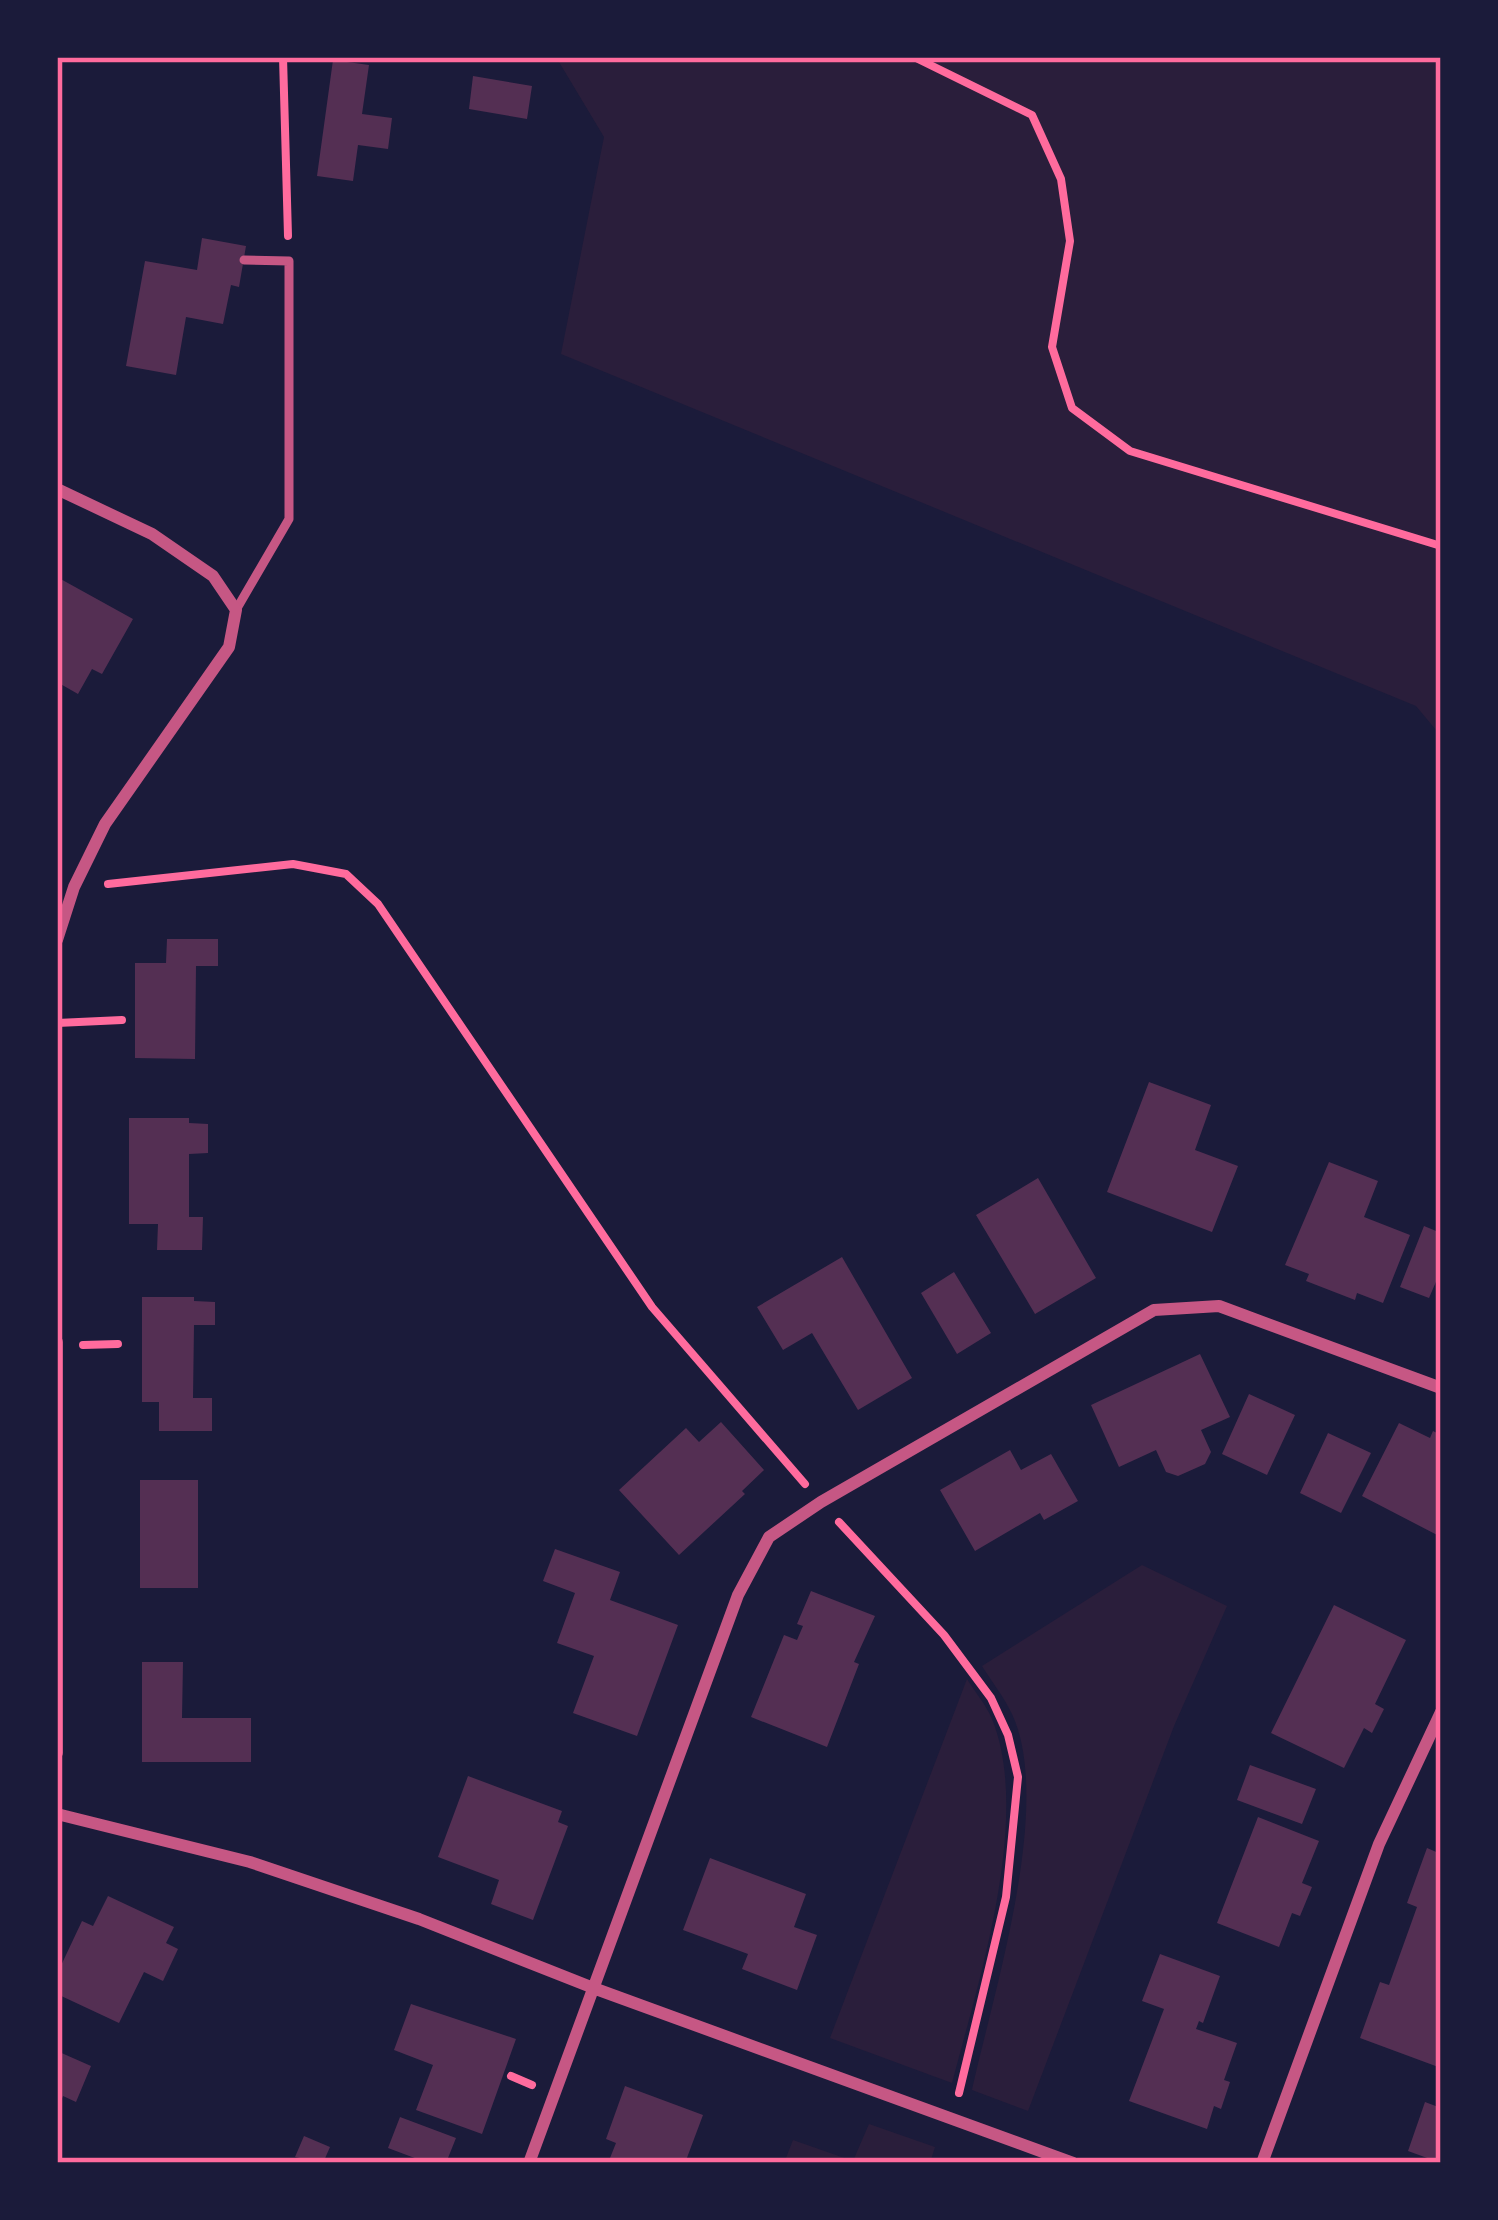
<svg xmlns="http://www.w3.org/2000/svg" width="1498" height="2220" viewBox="0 0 1498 2220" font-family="'Titillium Web',sans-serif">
  <rect width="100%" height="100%" fill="#1b1b3a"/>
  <!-- green -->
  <path fill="#2a1e3b" d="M 556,57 L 1441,57 L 1441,736 L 1416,706 L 561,354 L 604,137 Z
    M 1142,1565 L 1227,1606 L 1174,1726 L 1028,2111 L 972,2090 C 993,1993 1054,1805 1012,1714 C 1004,1697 992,1682 982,1666 Z
    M 967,1679 C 975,1692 986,1705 992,1719 C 1032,1818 978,1983 952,2083 L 830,2038 Z
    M 869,2124 L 935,2147 L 930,2163 L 784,2163 L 793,2140 L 853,2161 Z"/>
  <!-- building -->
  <path fill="#542f53" d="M 333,60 L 369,65 L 362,114 L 392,118 L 388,149 L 358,145 L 353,181 L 317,176 Z
    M 473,76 L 532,86 L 527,119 L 469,109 Z
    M 202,238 L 246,246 L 239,287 L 231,285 L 223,324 L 186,317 L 176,375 L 126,366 L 145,261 L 197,270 Z
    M 57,577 L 133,619 L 102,674 L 92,669 L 78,694 L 57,682 Z
    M 167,939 L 218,939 L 218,966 L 196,966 L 195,1059 L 135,1058 L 135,963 L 166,963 Z
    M 1149,1082 L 1211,1105 L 1195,1150 L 1238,1166 L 1212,1232 L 1107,1192 Z
    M 129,1118 L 189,1118 L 189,1123 L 208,1124 L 208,1153 L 189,1154 L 189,1217 L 203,1217 L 202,1250 L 157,1250 L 158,1224 L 129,1224 Z
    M 1329,1162 L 1378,1181 L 1364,1217 L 1410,1235 L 1383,1303 L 1357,1293 L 1355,1300 L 1306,1281 L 1309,1274 L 1285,1265 Z
    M 1038,1178 L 1096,1278 L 1035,1314 L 976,1215 Z
    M 1424,1226 L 1441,1233 L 1441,1270 L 1429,1298 L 1400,1287 Z
    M 842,1257 L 912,1378 L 858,1410 L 812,1333 L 783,1350 L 757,1307 Z
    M 954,1272 L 991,1333 L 957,1354 L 921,1293 Z
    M 142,1297 L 194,1297 L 194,1301 L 215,1302 L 215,1325 L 194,1325 L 193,1398 L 212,1398 L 212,1431 L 159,1431 L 159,1402 L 142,1402 Z
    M 1200,1354 L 1230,1417 L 1201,1430 L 1211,1452 L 1205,1464 L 1178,1476 L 1166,1472 L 1156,1450 L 1119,1467 L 1091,1405 Z
    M 1249,1394 L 1295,1415 L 1267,1475 L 1222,1454 Z
    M 721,1422 L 764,1470 L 742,1491 L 745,1494 L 679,1555 L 619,1490 L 686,1428 L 699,1442 Z
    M 1399,1423 L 1430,1438 L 1433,1431 L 1441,1435 L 1441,1537 L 1362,1496 Z
    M 1328,1433 L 1371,1453 L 1341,1513 L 1300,1493 Z
    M 1010,1450 L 1021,1470 L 1051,1454 L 1078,1501 L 1044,1520 L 1040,1513 L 975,1551 L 940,1490 Z
    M 140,1480 L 198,1480 L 198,1588 L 140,1588 Z
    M 555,1549 L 620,1572 L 610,1600 L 678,1625 L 637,1736 L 573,1713 L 594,1656 L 557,1643 L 575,1593 L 543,1581 Z
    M 811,1591 L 875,1616 L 854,1662 L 859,1664 L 827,1747 L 751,1717 L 784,1635 L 797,1640 L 803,1626 L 797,1624 Z
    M 1334,1605 L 1406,1640 L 1375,1704 L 1384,1709 L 1372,1733 L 1364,1728 L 1344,1768 L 1271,1733 Z
    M 142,1662 L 183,1662 L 182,1718 L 251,1718 L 251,1762 L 142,1762 Z
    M 1250,1765 L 1316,1789 L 1302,1824 L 1237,1800 Z
    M 468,1776 L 562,1811 L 558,1822 L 568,1826 L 533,1920 L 491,1904 L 499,1880 L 438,1857 Z
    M 1258,1817 L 1319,1841 L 1302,1883 L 1312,1887 L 1300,1916 L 1292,1913 L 1279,1947 L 1217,1923 Z
    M 1427,1848 L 1441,1854 L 1441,2068 L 1360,2038 L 1380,1982 L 1389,1985 L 1417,1907 L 1407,1903 Z
    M 710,1858 L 806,1894 L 794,1927 L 817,1935 L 797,1990 L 742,1969 L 748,1954 L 683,1930 Z
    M 108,1896 L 174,1927 L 166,1943 L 178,1949 L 163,1981 L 144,1972 L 119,2023 L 57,1994 L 57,1974 L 82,1921 L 93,1926 Z
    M 1160,1954 L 1220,1976 L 1203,2023 L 1199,2021 L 1196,2029 L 1237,2043 L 1224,2080 L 1230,2082 L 1221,2109 L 1214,2106 L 1207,2129 L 1129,2101 L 1164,2009 L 1142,2001 Z
    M 411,2004 L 516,2039 L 482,2134 L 416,2110 L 433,2065 L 394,2050 Z
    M 57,2051 L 91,2066 L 76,2102 L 63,2096 L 57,2110 Z
    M 625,2086 L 703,2115 L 685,2163 L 608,2163 L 616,2143 L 606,2139 Z
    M 1425,2102 L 1441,2108 L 1441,2163 L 1408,2151 Z
    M 400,2117 L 456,2138 L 446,2163 L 428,2163 L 388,2148 Z
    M 304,2136 L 330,2147 L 323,2163 L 295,2157 Z"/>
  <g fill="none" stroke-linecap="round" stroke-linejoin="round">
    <!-- path -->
    <path stroke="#ff6b9d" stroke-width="8" d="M 283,57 L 288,236
      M 914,57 L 1032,115 L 1061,179 L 1070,241 L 1052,347 L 1072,408 L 1130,451 L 1441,546
      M 108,884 L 293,864 L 346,874 L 378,904 L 652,1307 L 805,1484
      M 57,1023 L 122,1020
      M 83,1345 L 118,1344
      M 839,1522 L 944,1635 L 991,1698 L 1008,1735 L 1018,1777 L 1006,1897 L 959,2093
      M 511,2076 L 532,2085"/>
    <!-- service -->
    <path stroke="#c65784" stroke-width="9" d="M 236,610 L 289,519 L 289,261 L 244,260"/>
    <!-- minor -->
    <path stroke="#c65784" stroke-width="12" d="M 57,489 L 152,534 L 213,576 L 236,610 L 229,647 L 105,824 L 74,887 L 57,940
      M 57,1342 L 57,1753
      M 57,1814 L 250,1862 L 419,1919 L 596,1989 L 1073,2163
      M 529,2163 L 738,1595 L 769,1537 L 821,1502 L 1154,1310 L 1219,1306 L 1441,1388
      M 1262,2163 L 1379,1844 L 1441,1712"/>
  </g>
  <!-- border -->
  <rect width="1498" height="2220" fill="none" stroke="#1b1b3a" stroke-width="120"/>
  <rect x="60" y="60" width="1378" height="2100" fill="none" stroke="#ff6b9d" stroke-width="4.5"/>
</svg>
